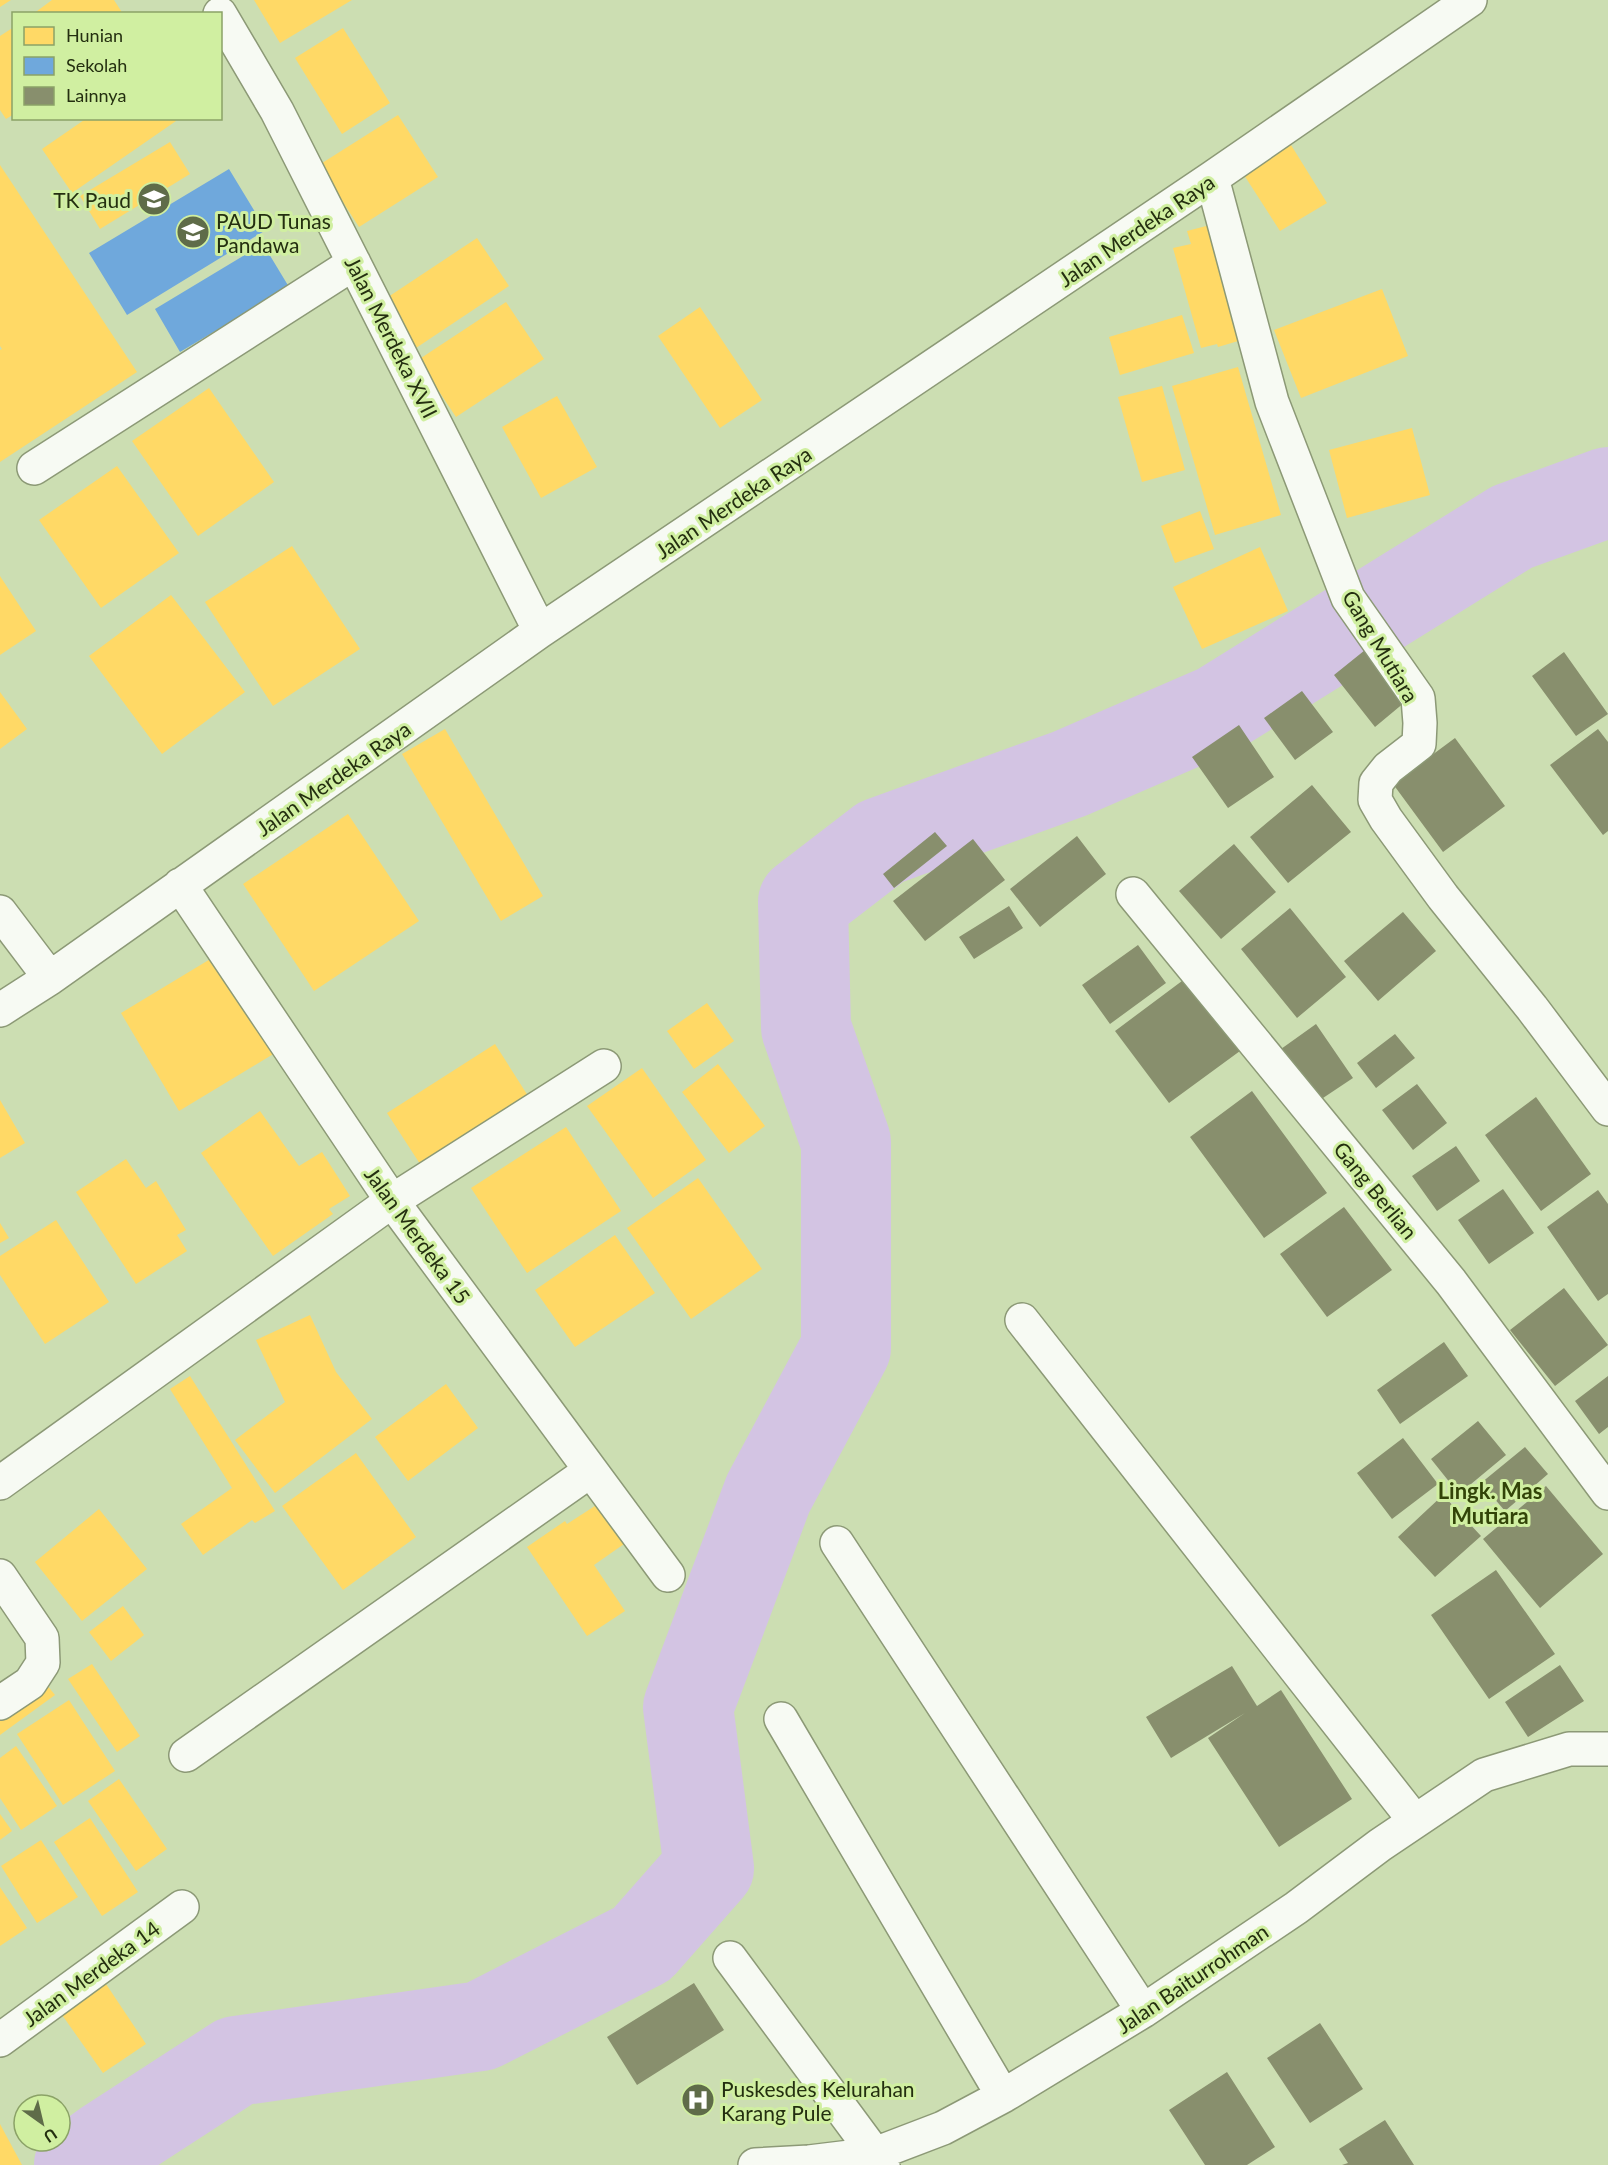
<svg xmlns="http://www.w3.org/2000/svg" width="1608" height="2165" viewBox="0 0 1608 2165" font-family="Lato,sans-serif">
  <rect width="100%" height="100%" fill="#ccdeb2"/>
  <!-- homes -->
  <path fill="#ffd966" d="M 0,0 L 11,0 L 0,7 Z
    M 52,0 L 114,0 L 123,14 L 33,14 Z
    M 254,0 L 352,0 L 280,43 Z
    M 14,27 L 14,114 L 6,119 L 0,110 L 0,36 Z
    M 343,28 L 390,103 L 342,134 L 295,58 Z
    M 398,115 L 438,177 L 359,227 L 319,165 Z
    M 87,118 L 174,118 L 176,121 L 72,193 L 42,149 Z
    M 170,142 L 190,174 L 100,229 L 80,196 Z
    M 1291,145 L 1327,203 L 1280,231 L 1244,175 Z
    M 0,165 L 137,372 L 0,462 L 0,350 L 2,349 L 0,346 Z
    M 1214,224 L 1245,339 L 1218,347 L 1217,344 L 1201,348 L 1173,248 L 1191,244 L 1187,231 Z
    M 477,238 L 509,286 L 410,352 L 379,303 Z
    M 1382,289 L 1408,356 L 1301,398 L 1274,330 Z
    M 506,302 L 544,359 L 456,417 L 418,360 Z
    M 700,307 L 762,400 L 720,428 L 658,336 Z
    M 1182,315 L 1194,353 L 1120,375 L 1109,337 Z
    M 1238,367 L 1281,515 L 1215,535 L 1172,386 Z
    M 1162,386 L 1185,470 L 1142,482 L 1118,397 Z
    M 209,388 L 274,482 L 198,536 L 132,441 Z
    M 557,396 L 597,467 L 541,498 L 502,427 Z
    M 1412,428 L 1430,495 L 1347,518 L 1329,450 Z
    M 117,466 L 179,553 L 101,608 L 39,520 Z
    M 1200,511 L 1214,549 L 1175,563 L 1161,526 Z
    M 292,546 L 360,649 L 273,706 L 205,602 Z
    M 1260,547 L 1288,611 L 1202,649 L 1173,587 Z
    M 0,576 L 36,631 L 0,655 Z
    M 171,595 L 245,692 L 162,754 L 89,656 Z
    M 0,692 L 27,729 L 0,749 Z
    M 445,729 L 543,896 L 501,921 L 402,754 Z
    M 348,814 L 419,921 L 314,991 L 243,884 Z
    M 217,955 L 275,1053 L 179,1111 L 121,1013 Z
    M 707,1003 L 734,1041 L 694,1069 L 667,1031 Z
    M 495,1044 L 530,1099 L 422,1167 L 387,1113 Z
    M 718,1064 L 765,1126 L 729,1153 L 682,1092 Z
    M 642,1068 L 706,1160 L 653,1198 L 587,1106 Z
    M 0,1100 L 25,1143 L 0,1158 Z
    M 260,1111 L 299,1166 L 322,1152 L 350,1196 L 329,1209 L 333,1214 L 273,1256 L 201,1153 Z
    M 566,1127 L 621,1211 L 527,1273 L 471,1188 Z
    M 126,1159 L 146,1188 L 156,1181 L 186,1230 L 177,1235 L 187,1251 L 136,1284 L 76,1192 Z
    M 698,1178 L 762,1269 L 691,1319 L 627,1228 Z
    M 56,1220 L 109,1302 L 45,1344 L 0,1275 L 0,1256 Z
    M 0,1223 L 9,1238 L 0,1243 Z
    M 615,1235 L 655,1293 L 575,1347 L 535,1290 Z
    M 310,1315 L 336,1372 L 372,1419 L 275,1493 L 235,1440 L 285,1402 L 256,1340 Z
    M 190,1376 L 275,1511 L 255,1523 L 252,1520 L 203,1555 L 181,1524 L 232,1488 L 170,1389 Z
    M 446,1384 L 478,1428 L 408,1481 L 375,1437 Z
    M 356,1453 L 416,1537 L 343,1590 L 282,1506 Z
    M 598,1504 L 624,1544 L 594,1565 L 625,1611 L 587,1636 L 527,1547 L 565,1521 L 567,1524 Z
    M 99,1509 L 147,1569 L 82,1621 L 35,1562 Z
    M 123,1606 L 144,1635 L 111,1661 L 89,1632 Z
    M 92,1664 L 140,1736 L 117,1752 L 68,1679 Z
    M 43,1680 L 55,1695 L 0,1735 L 0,1712 Z
    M 69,1700 L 115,1771 L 63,1805 L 17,1734 Z
    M 16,1746 L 57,1806 L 21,1830 L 0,1798 L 0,1758 Z
    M 119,1779 L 167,1849 L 136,1871 L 88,1801 Z
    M 0,1814 L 12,1831 L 0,1840 Z
    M 90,1818 L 138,1892 L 102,1916 L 54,1842 Z
    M 41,1840 L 78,1897 L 37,1923 L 1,1866 Z
    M 0,1887 L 27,1928 L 0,1946 Z
    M 104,1981 L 146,2044 L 103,2073 L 60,2012 Z
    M 0,2124 L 22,2165 L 0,2165 Z"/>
  <!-- schools -->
  <path fill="#6fa8dc" d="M 229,169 L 266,230 L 127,315 L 89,253 Z
    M 263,244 L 289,287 L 180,352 L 155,309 Z"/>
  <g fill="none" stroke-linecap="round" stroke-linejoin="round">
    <!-- river -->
    <path stroke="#d3c4e3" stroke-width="90" d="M 79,2165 L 105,2146 L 236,2061 L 481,2026 L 642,1944 L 709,1868 L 688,1707 L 768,1494 L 846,1348 L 846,1142 L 806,1028 L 803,902 L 881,842 L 1069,774 L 1219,709 L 1512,527 L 1608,492"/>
  </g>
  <!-- building -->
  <path fill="#888f6d" d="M 1370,646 L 1411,697 L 1375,727 L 1334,675 Z
    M 1564,652 L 1608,714 L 1576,736 L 1532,676 Z
    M 1302,691 L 1333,732 L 1295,760 L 1264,718 Z
    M 1239,725 L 1274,777 L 1228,808 L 1192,757 Z
    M 1598,729 L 1608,742 L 1608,831 L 1603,835 L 1550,765 Z
    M 1455,738 L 1505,806 L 1443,852 L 1393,784 Z
    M 1312,785 L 1351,832 L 1288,883 L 1250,837 Z
    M 935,832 L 947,846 L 894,888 L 883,874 Z
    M 1077,836 L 1106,874 L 1040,927 L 1010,889 Z
    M 973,839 L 1005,880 L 925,941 L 893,901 Z
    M 1234,844 L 1276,892 L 1221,939 L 1179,891 Z
    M 1009,906 L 1023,928 L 974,959 L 959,937 Z
    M 1290,908 L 1346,977 L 1297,1018 L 1241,949 Z
    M 1403,912 L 1436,951 L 1378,1001 L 1344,961 Z
    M 1138,945 L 1166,983 L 1110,1024 L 1082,985 Z
    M 1186,978 L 1240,1051 L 1169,1103 L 1115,1031 Z
    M 1316,1024 L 1353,1078 L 1311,1106 L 1274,1054 Z
    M 1395,1034 L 1415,1058 L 1376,1088 L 1357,1063 Z
    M 1417,1084 L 1447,1123 L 1413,1150 L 1382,1110 Z
    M 1252,1091 L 1327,1193 L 1264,1238 L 1190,1137 Z
    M 1536,1097 L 1591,1174 L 1541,1211 L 1485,1135 Z
    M 1456,1146 L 1480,1181 L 1437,1211 L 1412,1176 Z
    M 1503,1189 L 1534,1233 L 1489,1264 L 1458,1220 Z
    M 1598,1190 L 1608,1204 L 1608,1294 L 1598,1301 L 1547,1227 Z
    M 1344,1207 L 1392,1270 L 1327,1317 L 1280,1254 Z
    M 1564,1288 L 1608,1345 L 1555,1386 L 1510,1330 Z
    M 1444,1342 L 1468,1376 L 1400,1424 L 1377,1390 Z
    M 1608,1376 L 1608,1427 L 1599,1434 L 1575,1401 Z
    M 1478,1421 L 1506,1455 L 1459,1494 L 1431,1459 Z
    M 1403,1438 L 1438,1484 L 1392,1519 L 1357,1473 Z
    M 1525,1447 L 1548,1474 L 1505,1511 L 1481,1483 Z
    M 1546,1486 L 1603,1554 L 1540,1608 L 1483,1539 Z
    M 1443,1495 L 1481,1536 L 1435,1577 L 1398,1537 Z
    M 1496,1570 L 1555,1654 L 1489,1699 L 1431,1615 Z
    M 1560,1665 L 1584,1701 L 1528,1737 L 1505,1702 Z
    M 1232,1666 L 1257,1706 L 1281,1690 L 1352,1799 L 1279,1847 L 1208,1738 L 1245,1713 L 1171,1758 L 1146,1717 Z
    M 694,1983 L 724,2030 L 637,2085 L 607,2037 Z
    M 1320,2023 L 1363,2089 L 1310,2123 L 1267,2058 Z
    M 1227,2072 L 1275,2147 L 1247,2165 L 1205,2165 L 1169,2110 Z
    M 1385,2120 L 1414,2165 L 1342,2165 L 1348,2163 L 1339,2149 Z"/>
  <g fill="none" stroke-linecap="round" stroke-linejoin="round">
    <defs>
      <path id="minor" d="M 220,14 L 277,111 L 540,631
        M 1212,178 L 1272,402 L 1348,598 L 1418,698 L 1420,723 L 1419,744 L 1388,768 L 1376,783 L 1375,800 L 1386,819 L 1443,897 L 1532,1008 L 1608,1109
        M 34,468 L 354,263
        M 180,885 L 392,1201 L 668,1575
        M 1133,894 L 1451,1282 L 1608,1493
        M 0,912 L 50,978
        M 0,1010 L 50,978 L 540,631 L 1212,178 L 1470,0
        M 1022,1320 L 1415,1821
        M 0,1483 L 392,1201 L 604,1066
        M 837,1543 L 1143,2011
        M 0,1576 L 42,1638 L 43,1663 L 30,1683 L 0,1703
        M 781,1719 L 1003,2096
        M 186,1755 L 590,1471
        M 730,1958 L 883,2165
        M 0,2040 L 182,1907
        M 755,2165 L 809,2162 L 875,2154 L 943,2128 L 1003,2096 L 1143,2011 L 1296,1908 L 1380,1845 L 1484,1775 L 1569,1749 L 1608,1749"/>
    </defs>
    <!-- minor casing -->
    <use href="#minor" stroke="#8c9976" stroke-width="36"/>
    <!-- minor -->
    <use href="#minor" stroke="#f7faf3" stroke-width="33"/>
  </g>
  <!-- icons -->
  <defs>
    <symbol id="school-disc" viewBox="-11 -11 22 22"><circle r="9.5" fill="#5f6c49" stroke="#d0efa1"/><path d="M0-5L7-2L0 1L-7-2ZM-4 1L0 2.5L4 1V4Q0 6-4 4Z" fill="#fff"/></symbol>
    <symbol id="hospital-disc" viewBox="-11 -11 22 22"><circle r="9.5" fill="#5f6c49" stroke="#d0efa1"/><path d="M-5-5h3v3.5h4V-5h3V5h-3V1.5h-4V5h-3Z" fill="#fff"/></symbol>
  </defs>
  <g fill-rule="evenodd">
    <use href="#school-disc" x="135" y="180" width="38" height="38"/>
    <use href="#school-disc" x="174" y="213" width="38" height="38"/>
    <use href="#hospital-disc" x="679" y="2081" width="38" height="38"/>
  </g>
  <g text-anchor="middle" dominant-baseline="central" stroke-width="6" stroke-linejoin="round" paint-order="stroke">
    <!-- poi labels -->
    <g font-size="21" fill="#242f10" stroke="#d0efa1" text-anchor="start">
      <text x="131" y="199" text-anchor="end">TK Paud</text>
      <text x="216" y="220">PAUD Tunas<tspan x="216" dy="24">Pandawa</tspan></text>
      <text x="721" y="2088">Puskesdes Kelurahan<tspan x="721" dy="24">Karang Pule</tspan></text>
    </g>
    <!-- street labels -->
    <g font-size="21" fill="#242f10" stroke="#d0efa1">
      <text transform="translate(1136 230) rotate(-34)">Jalan Merdeka Raya</text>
      <text transform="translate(392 337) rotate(63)">Jalan Merdeka XVII</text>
      <text transform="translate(733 502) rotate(-34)">Jalan Merdeka Raya</text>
      <text transform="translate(1381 646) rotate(59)">Gang Mutiara</text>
      <text transform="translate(333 778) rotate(-35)">Jalan Merdeka Raya</text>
      <text transform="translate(1376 1190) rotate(51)">Gang Berlian</text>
      <text transform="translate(418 1235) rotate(54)">Jalan Merdeka 15</text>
      <text transform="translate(91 1973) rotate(-36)">Jalan Merdeka 14</text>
      <text transform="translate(1192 1978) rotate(-34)">Jalan Baiturrohman</text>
    </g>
    <!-- neighbourhood labels -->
    <g font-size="22" font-weight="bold" fill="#324408" stroke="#d0efa1">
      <text x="1490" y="1490">Lingk. Mas<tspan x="1490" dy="25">Mutiara</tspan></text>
    </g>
  </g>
  <!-- legend -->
  <rect x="12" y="12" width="210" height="108" fill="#d0efa1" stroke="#8ba267" stroke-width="1.5"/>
  <rect x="24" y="27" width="30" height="18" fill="#ffd966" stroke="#8ba267" stroke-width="1.5"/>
  <text x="66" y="42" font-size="18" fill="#242f10">Hunian</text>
  <rect x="24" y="57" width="30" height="18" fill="#6fa8dc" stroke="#8ba267" stroke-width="1.5"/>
  <text x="66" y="72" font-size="18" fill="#242f10">Sekolah</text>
  <rect x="24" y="87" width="30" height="18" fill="#888f6d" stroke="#8ba267" stroke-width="1.5"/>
  <text x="66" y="102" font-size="18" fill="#242f10">Lainnya</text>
  <!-- north arrow -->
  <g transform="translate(42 2123) rotate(146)"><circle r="28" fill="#d0efa1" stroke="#8ba267" stroke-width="1.5"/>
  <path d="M0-4.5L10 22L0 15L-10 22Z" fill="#5f6c49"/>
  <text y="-9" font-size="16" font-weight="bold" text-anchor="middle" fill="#242f10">U</text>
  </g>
</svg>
